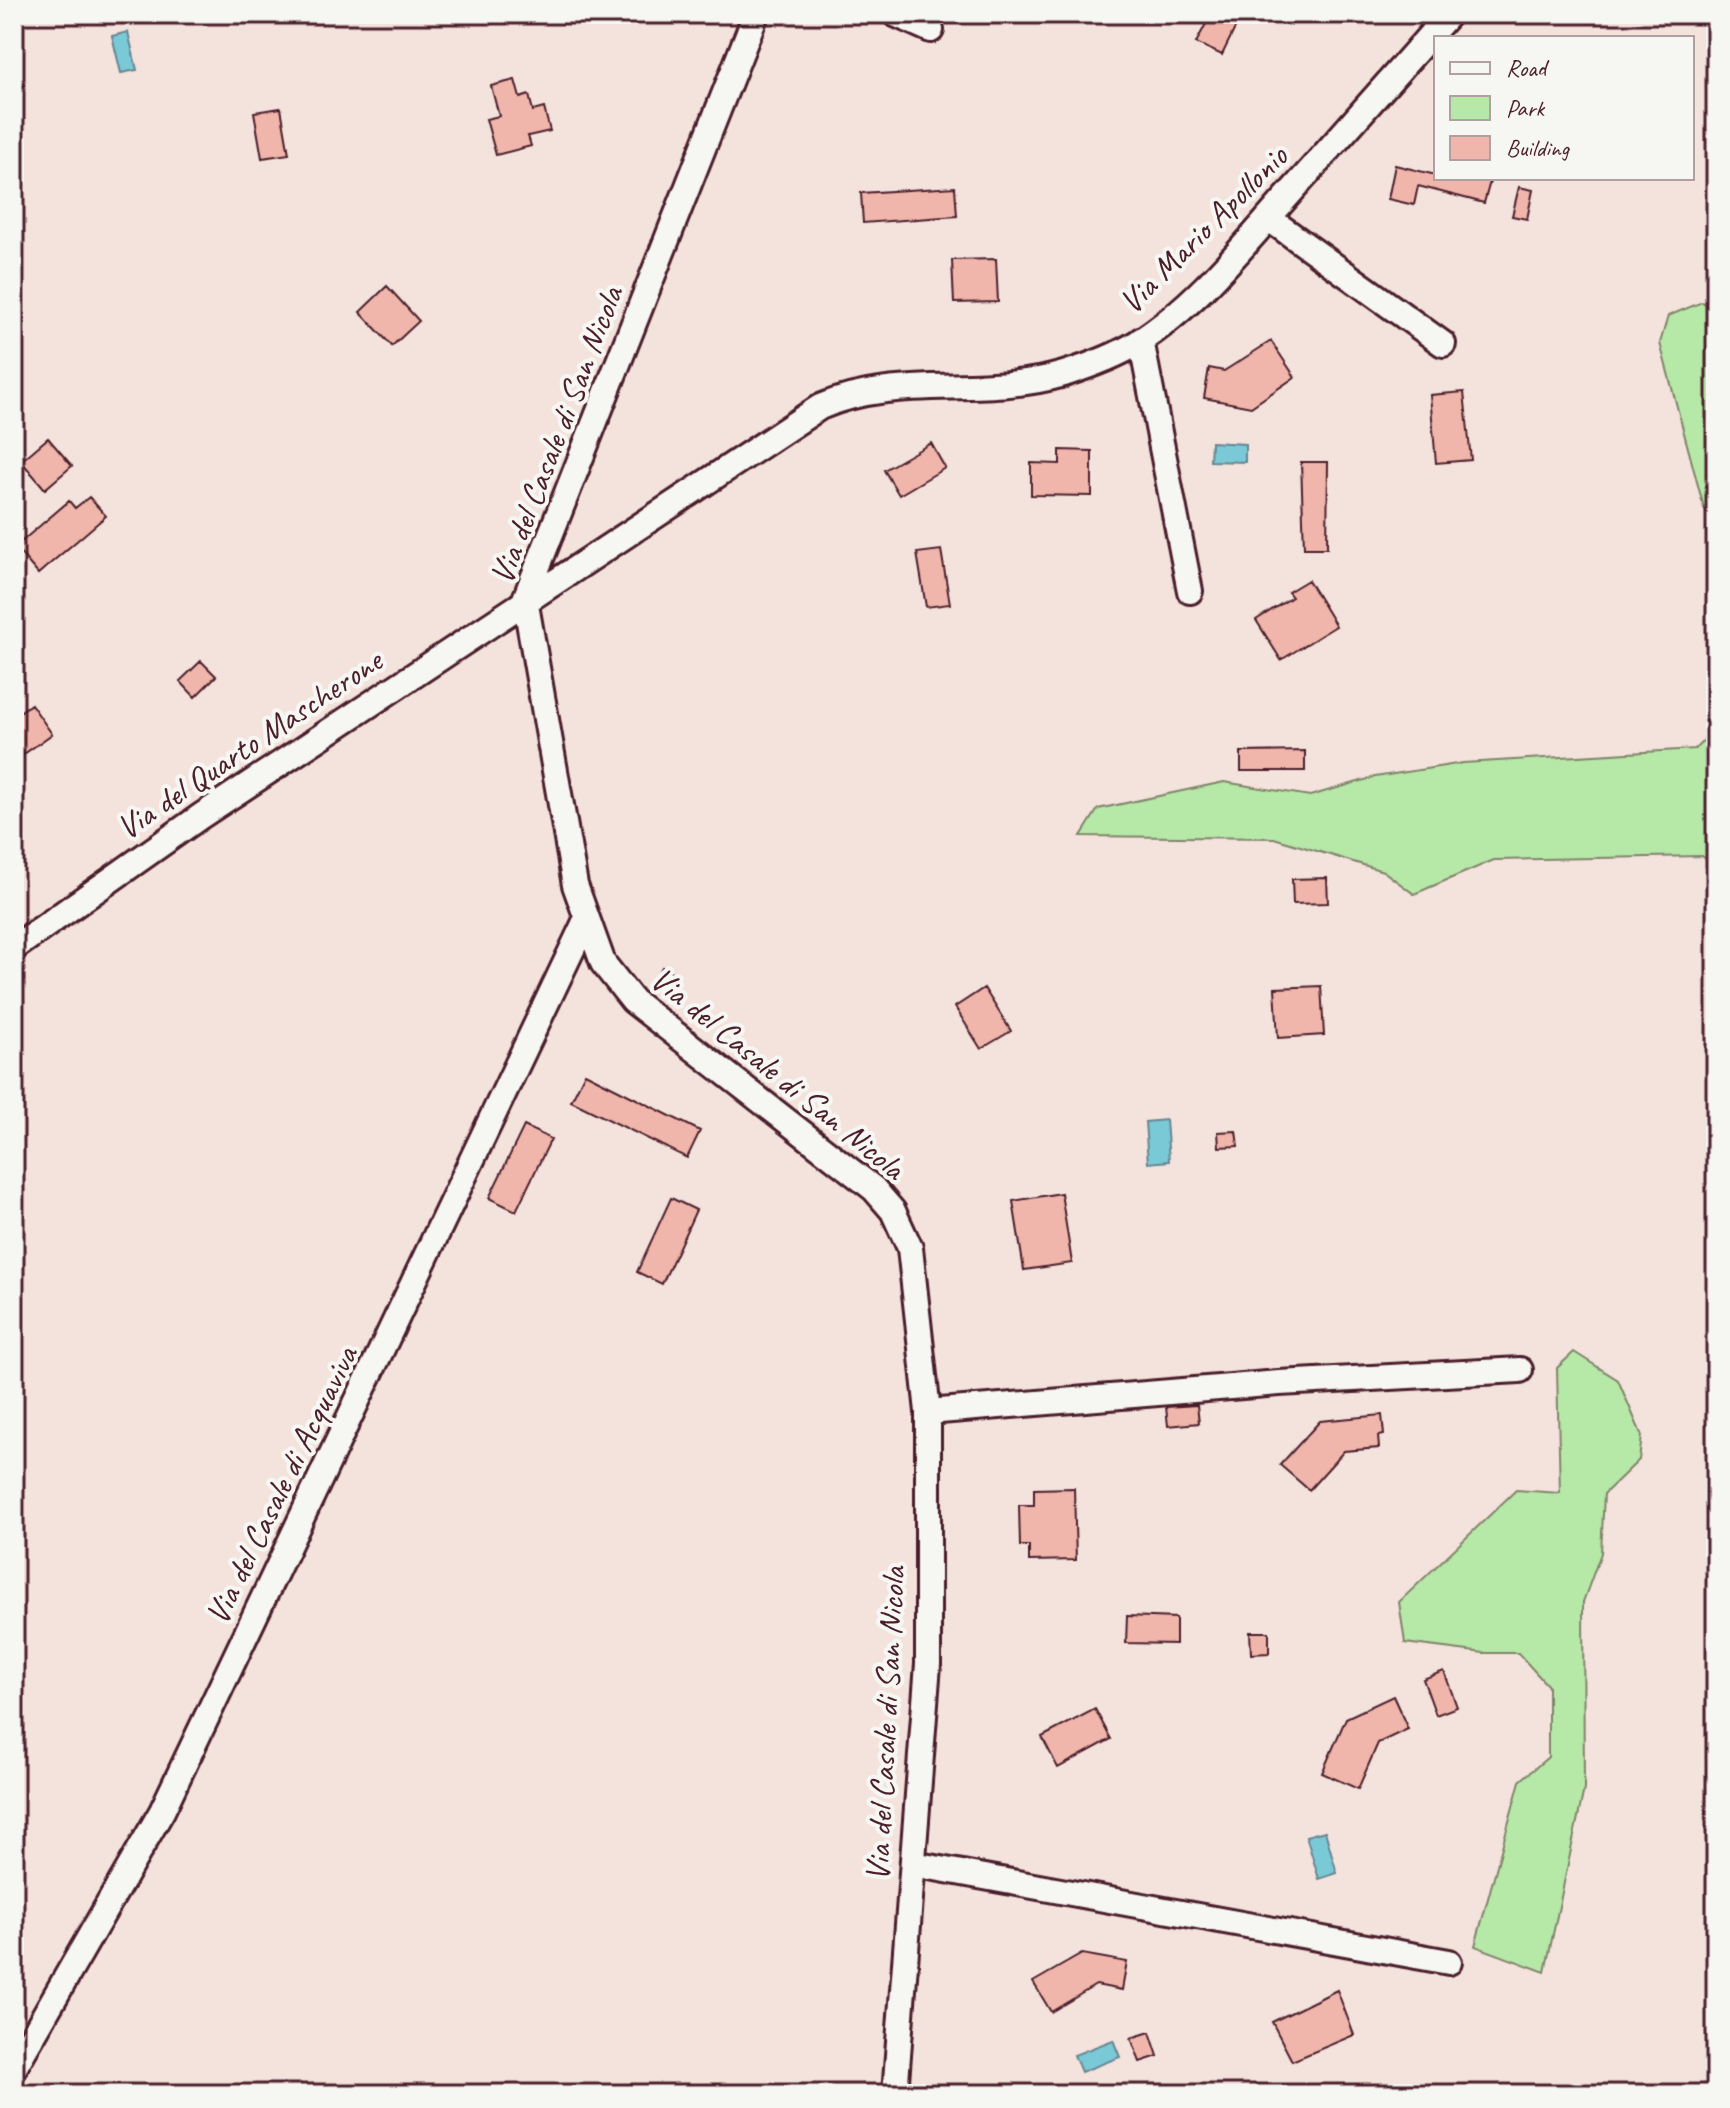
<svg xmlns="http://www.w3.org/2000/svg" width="1730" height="2108" viewBox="0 0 1730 2108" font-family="Caveat,sans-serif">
  <rect width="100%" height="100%" fill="#f4e3dd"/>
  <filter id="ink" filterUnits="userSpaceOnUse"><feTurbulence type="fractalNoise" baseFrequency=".0125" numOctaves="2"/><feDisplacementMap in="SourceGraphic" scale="16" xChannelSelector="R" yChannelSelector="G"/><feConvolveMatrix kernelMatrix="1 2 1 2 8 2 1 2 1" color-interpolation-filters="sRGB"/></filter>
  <g filter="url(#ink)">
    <!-- green -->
    <path fill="#b6e8a8" stroke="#80846a" stroke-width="2" d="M 1702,302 L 1716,309 L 1716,525 L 1704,508 L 1660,343 L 1668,316 Z
      M 1716,728 L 1716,867 L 1702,856 L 1494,860 L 1414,894 L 1383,871 L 1274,838 L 1081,836 L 1098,809 L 1224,782 L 1310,796 L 1375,777 L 1463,763 L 1695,749 Z
      M 1574,1352 L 1618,1380 L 1642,1436 L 1639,1460 L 1604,1494 L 1601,1553 L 1583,1602 L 1584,1789 L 1545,1972 L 1475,1946 L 1520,1781 L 1548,1757 L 1548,1686 L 1518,1653 L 1484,1653 L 1405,1643 L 1399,1602 L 1516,1490 L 1560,1493 L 1557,1368 Z"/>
    <!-- water -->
    <path fill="#7ac9d6" stroke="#678592" stroke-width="2" d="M 128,32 L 137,70 L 121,73 L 112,36 Z
      M 1211,442 L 1245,444 L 1245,462 L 1210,461 Z
      M 1166,1120 L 1169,1161 L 1148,1163 L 1145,1122 Z
      M 1325,1831 L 1337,1873 L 1319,1879 L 1306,1836 Z
      M 1113,2040 L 1120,2057 L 1081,2072 L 1074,2055 Z"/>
    <!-- building -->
    <path fill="#f0b6ab" stroke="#4a1f2b" stroke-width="2" d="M 1211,14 L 1242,14 L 1222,55 L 1196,43 Z
      M 515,80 L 520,98 L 529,95 L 533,111 L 544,108 L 550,131 L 528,136 L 531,146 L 496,155 L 486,119 L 499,116 L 491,86 Z
      M 281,108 L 289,154 L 262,158 L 254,112 Z
      M 1395,165 L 1436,175 L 1436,178 L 1491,178 L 1484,203 L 1418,186 L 1414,205 L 1388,199 Z
      M 955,187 L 957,216 L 863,223 L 861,193 Z
      M 1519,187 L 1533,190 L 1527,219 L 1512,216 Z
      M 996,259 L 998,302 L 954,303 L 952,260 Z
      M 387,286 L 419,321 L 392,346 L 360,312 Z
      M 1271,341 L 1295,377 L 1251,407 L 1204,398 L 1209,368 L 1224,371 Z
      M 1464,392 L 1471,460 L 1436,463 L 1430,395 Z
      M 48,438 L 72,466 L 45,489 L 21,461 Z
      M 931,443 L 945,468 L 899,495 L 884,470 Z
      M 1060,450 L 1092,451 L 1092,496 L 1031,495 L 1031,463 L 1060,464 Z
      M 1301,462 L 1328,462 L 1327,548 L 1304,548 Z
      M 89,497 L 106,516 L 38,574 L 15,547 L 69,501 L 75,508 Z
      M 941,550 L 950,604 L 926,607 L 917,553 Z
      M 1308,580 L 1336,626 L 1281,660 L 1256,620 L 1292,597 L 1288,592 Z
      M 201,661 L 216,676 L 195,697 L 180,681 Z
      M 31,704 L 52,734 L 14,761 L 14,716 Z
      M 1305,751 L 1305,771 L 1241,771 L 1241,752 Z
      M 1327,878 L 1328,903 L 1293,904 L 1292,879 Z
      M 662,967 L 675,974 L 664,992 L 652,985 Z
      M 1321,986 L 1324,1035 L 1278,1038 L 1275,988 Z
      M 984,988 L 1011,1031 L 981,1049 L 955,1007 Z
      M 585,1073 L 700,1131 L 687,1158 L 571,1101 Z
      M 524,1126 L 551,1139 L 516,1211 L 489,1198 Z
      M 1236,1131 L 1238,1146 L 1219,1147 L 1218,1132 Z
      M 1061,1193 L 1072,1263 L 1024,1270 L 1013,1201 Z
      M 671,1198 L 696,1210 L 662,1284 L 637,1272 Z
      M 1197,1405 L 1199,1423 L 1168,1426 L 1166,1407 Z
      M 1382,1415 L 1384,1435 L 1378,1436 L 1379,1448 L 1344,1451 L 1309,1490 L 1280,1465 L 1320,1421 Z
      M 1074,1488 L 1076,1560 L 1029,1561 L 1029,1546 L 1020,1546 L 1019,1505 L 1034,1505 L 1034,1489 Z
      M 1127,1616 L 1176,1618 L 1176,1644 L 1126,1643 Z
      M 1250,1632 L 1269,1632 L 1269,1653 L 1251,1654 Z
      M 1444,1671 L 1457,1707 L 1436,1715 L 1423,1679 Z
      M 1393,1696 L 1408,1729 L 1378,1743 L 1358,1789 L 1322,1773 L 1346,1718 Z
      M 1095,1709 L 1111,1739 L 1058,1768 L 1042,1737 Z
      M 1082,1954 L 1127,1962 L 1122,1990 L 1096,1985 L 1051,2012 L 1033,1982 Z
      M 1337,1990 L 1354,2035 L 1292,2061 L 1272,2022 Z
      M 1150,2032 L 1158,2056 L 1140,2062 L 1131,2038 Z"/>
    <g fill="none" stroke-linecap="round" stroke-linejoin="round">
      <defs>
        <path id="minor" d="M 756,14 L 525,599 L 575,885 L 603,963 L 633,1001 L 874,1189 L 893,1211 L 910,1248 L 928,1412 L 928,1664 L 895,2094
          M 895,14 L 931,30
          M 1268,218 L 1443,344
          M 1141,340 L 1190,591
          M 14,948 L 201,816 L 820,407 C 899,373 983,398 1064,374 C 1089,366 1115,357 1137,343 C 1194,307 1240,250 1284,200 C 1339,138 1394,76 1449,14
          M 928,1412 L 1279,1383 L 1520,1370
          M 913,1864 L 1449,1962
          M 14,2068 L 162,1811 L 586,920"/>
      </defs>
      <!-- minor casing -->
      <use href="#minor" stroke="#4a1f2b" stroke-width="30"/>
      <!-- minor -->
      <use href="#minor" stroke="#f6f6f2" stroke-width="24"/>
    </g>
  </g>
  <g text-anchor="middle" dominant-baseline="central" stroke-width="8" stroke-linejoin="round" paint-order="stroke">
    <!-- street labels -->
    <g font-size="34" fill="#4a1f2b" stroke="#f6f6f2">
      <text transform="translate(1203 229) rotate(-45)">Via Mario Apollonio</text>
      <text transform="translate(556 435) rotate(-69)">Via del Casale di San Nicola</text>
      <text transform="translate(249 744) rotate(-34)">Via del Quarto Mascherone</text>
      <text transform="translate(778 1073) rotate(39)">Via del Casale di San Nicola</text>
      <text transform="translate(281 1485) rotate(-64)">Via del Casale di Acquaviva</text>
      <text transform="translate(885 1724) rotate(-87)">Via del Casale di San Nicola</text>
    </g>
  </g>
  <!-- margin -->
  <rect width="1730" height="2108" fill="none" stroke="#f6f6f2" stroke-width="48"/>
  <rect x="24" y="24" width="1682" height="2060" fill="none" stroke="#4a1f2b" stroke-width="3" filter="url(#ink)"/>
  <!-- legend -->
  <rect x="1434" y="36" width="260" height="144" fill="#f6f6f2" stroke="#b1a0a2" stroke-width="2"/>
  <rect x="1450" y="62" width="40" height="12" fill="#f6f6f2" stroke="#b1a0a2" stroke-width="2"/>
  <text x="1506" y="76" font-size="24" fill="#4a1f2b">Road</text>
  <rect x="1450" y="96" width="40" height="24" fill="#b6e8a8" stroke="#b1a0a2" stroke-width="2"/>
  <text x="1506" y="116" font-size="24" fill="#4a1f2b">Park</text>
  <rect x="1450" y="136" width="40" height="24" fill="#f0b6ab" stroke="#b1a0a2" stroke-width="2"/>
  <text x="1506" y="156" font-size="24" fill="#4a1f2b">Building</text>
</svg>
